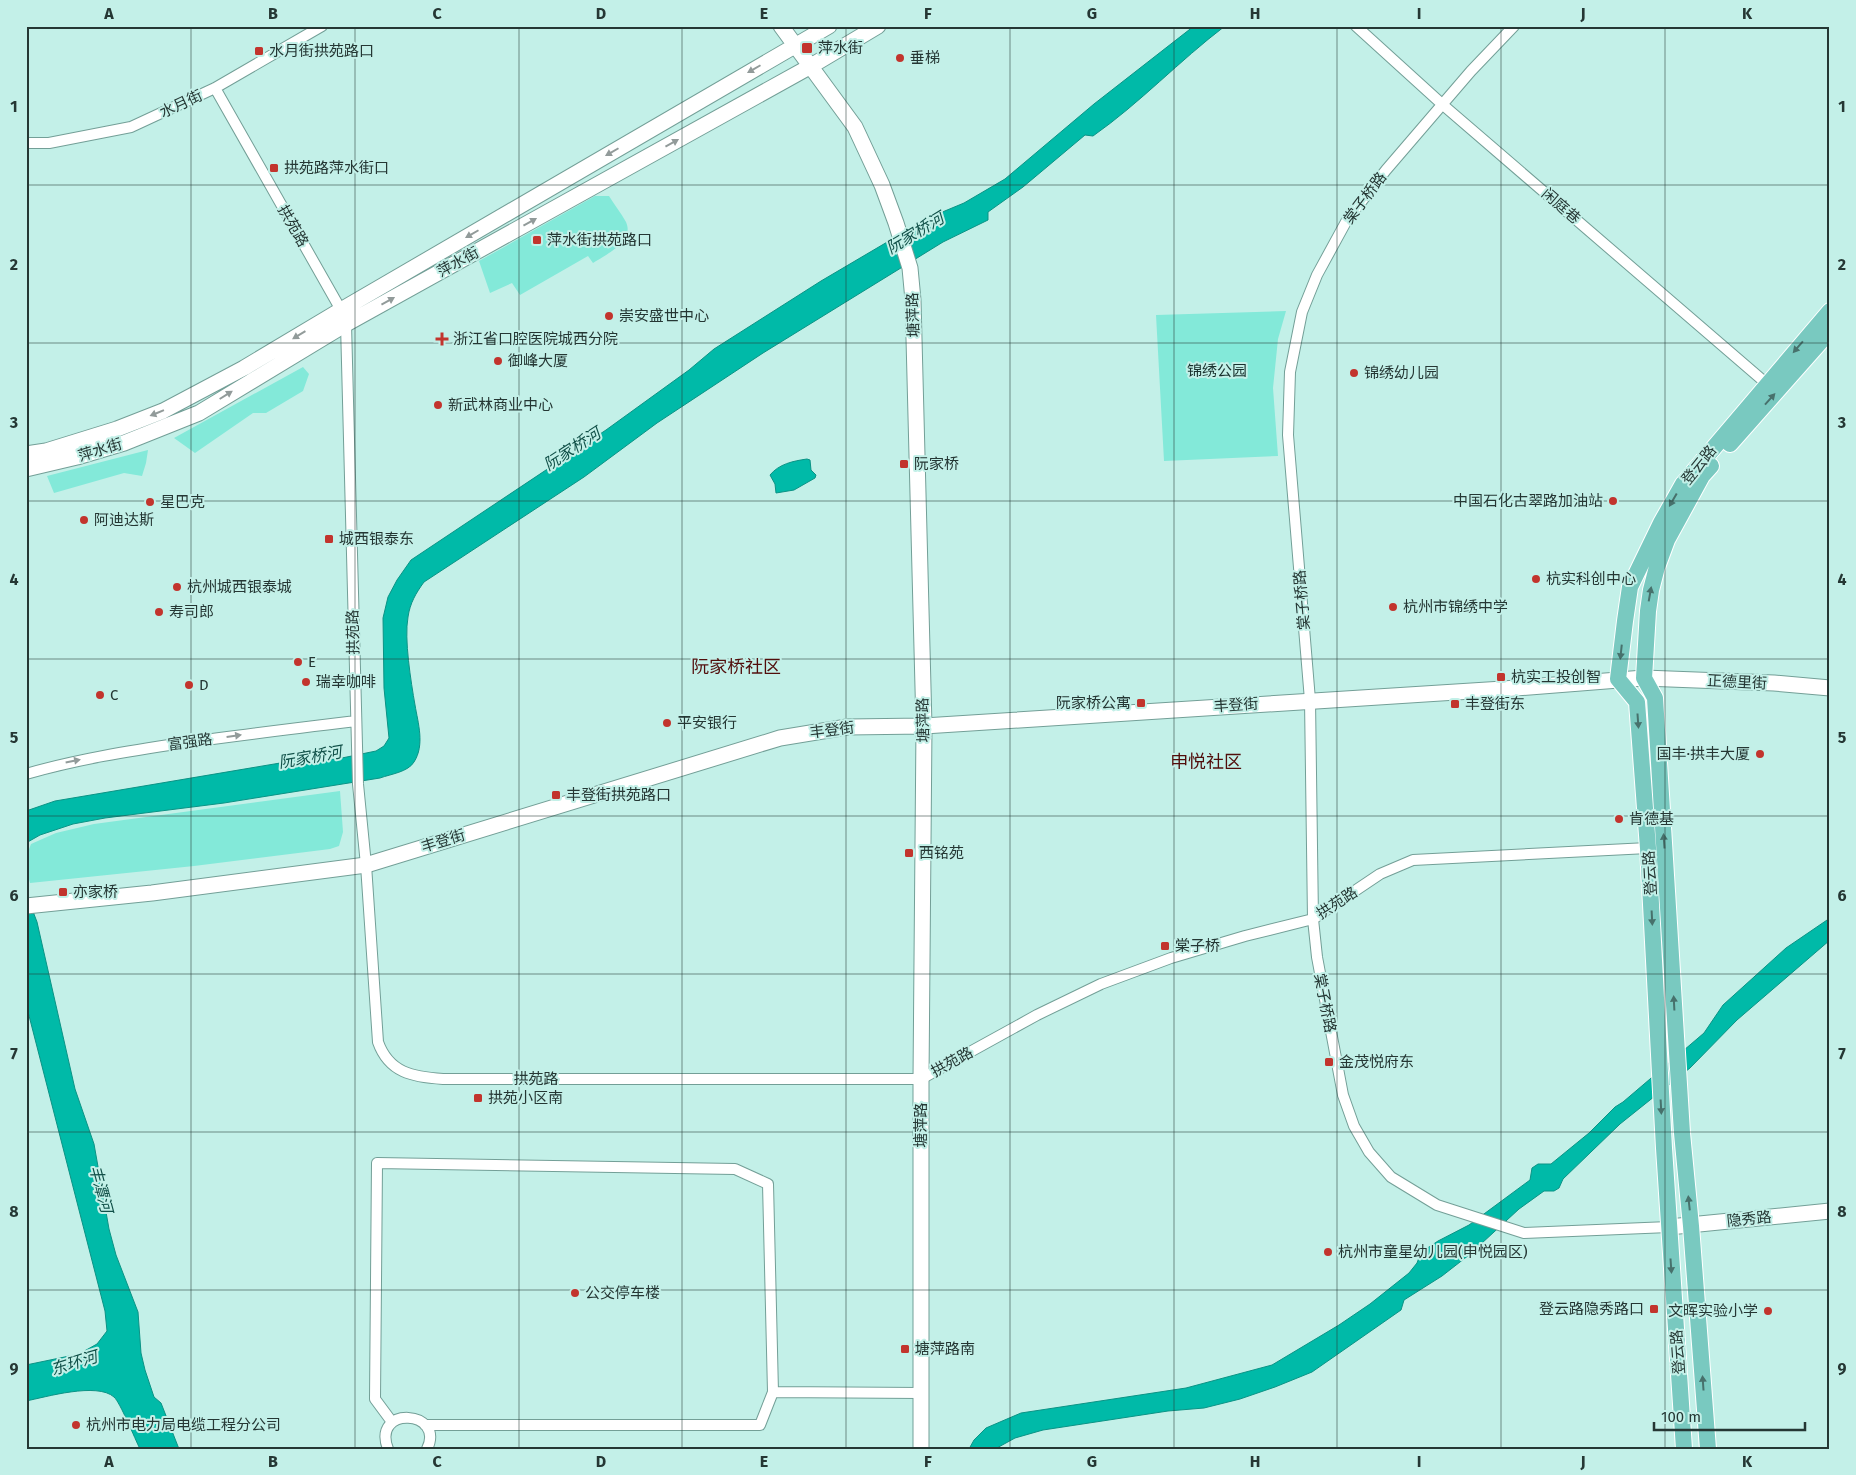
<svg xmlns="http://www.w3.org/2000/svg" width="1856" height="1475" viewBox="0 0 1856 1475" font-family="'Fira Sans','Noto Sans SC',sans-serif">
  <rect width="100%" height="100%" fill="#c3f0e8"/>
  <!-- green -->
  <path fill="#83e9d9" d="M 595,196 L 609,196 C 614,204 621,213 626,222 C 635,242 605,255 593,263 L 588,256 L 520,295 L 512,283 L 490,293 L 479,261 Z
    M 1286,311 L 1278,339 L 1273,388 L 1278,456 L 1164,461 L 1156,315 Z
    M 303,367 L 309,374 L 303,391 L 266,413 L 253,413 L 195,453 L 174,438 Z
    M 148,450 L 146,463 L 142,476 L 124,473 L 54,493 L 47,476 Z
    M 340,791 L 343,832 L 339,846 L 330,849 L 194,866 L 30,883 C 26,868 25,858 31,844 L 56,833 L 94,824 Z"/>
  <!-- water -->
  <path fill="#00baa8" stroke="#0b9385" d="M 1194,26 L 1225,26 C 1179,61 1140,103 1093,136 L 1085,135 L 1023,187 L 988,212 L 988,220 L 943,242 L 763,353 L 657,423 L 584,477 L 424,582 C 416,593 410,603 408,617 C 404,639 411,682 415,705 C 418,723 425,745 414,762 C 408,772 391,774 380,778 L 224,803 L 105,818 L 73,824 L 40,835 L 26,843 L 26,811 L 55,801 L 292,761 L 337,759 L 376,751 L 384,746 L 389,738 L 384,688 L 383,618 L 388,597 L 397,580 L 411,560 L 606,430 L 689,370 L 714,349 L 821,281 L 928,218 L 964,203 L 1005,179 L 1094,104 Z
    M 807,459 L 810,460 L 811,470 L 816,475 L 815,478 L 794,490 L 776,493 L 775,484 L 770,475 C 779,464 793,461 807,459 Z
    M 26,893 L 37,922 L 75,1089 L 94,1144 L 109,1229 L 116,1255 L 138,1312 L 141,1353 L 145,1370 L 154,1397 L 161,1403 L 179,1449 L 140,1449 C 135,1439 120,1402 114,1397 C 97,1382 46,1397 26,1401 L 26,1365 L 79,1354 L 97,1344 L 107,1331 L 105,1311 L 26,1004 Z
    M 1830,918 L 1830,940 L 1737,1020 L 1690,1068 L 1620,1124 L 1563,1179 L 1559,1188 L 1554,1191 L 1544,1191 L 1519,1209 L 1469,1255 L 1442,1276 L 1404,1300 L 1401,1310 L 1312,1372 L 1275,1387 L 1240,1399 L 1204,1408 L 1168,1411 L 1043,1430 L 1015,1438 L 995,1449 L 969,1449 L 974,1440 L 986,1428 L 1021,1413 L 1186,1388 L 1272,1365 L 1339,1325 L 1370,1304 L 1409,1273 L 1417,1263 L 1420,1255 L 1426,1249 L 1438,1241 L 1469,1225 L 1530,1180 L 1532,1168 L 1538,1164 L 1551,1164 L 1589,1133 L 1615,1107 L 1623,1102 L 1704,1033 L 1723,1005 L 1786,948 Z"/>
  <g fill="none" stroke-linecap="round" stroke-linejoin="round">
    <defs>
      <path id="street" d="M 1356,26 L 1443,105 L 1767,384
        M 1514,26 L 1471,71 L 1386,170 L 1347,220 L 1317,275 L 1302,312 L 1290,372 L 1288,435 L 1310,700 L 1313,919 L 1317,957 L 1343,1095 L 1354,1126 L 1369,1152 L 1391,1177 L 1437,1205 L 1524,1233 L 1669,1227
        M 215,88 L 341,310 L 346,324 L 358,784 L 366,865 L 378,1042 C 389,1073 413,1077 443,1079 L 921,1079 L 1037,1015 L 1101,984 L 1171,958 L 1245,936 L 1313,919 L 1380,874 L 1413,860 L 1648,848
        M 26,143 L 49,143 L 131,127 L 215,88 L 322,26
        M 26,774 C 78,759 129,751 183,743 C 240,735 298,728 356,721
        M 773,1392 L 921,1393
        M 392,1422 L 375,1399 L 377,1163 L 735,1169 L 768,1184 L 773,1392 L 760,1425 L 425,1425
        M 388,1449 C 371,1405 446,1410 427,1449"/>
      <path id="secondary" d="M 781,26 L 855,127 L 882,185 L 896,223 L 910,268 L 913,300 L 924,726 L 921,1079 L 921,1449
        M 26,454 L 46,451 L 117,429 L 163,411 L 244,368 L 341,310 L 829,26
        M 26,469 L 77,457 L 124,443 L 199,413 L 346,324 L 811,66 L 878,26
        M 26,906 L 152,893 L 366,865 L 780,738 L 847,727 L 924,726 L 1503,689 L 1644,678 L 1774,683 L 1830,688
        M 1669,1227 L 1830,1211"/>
      <path id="primary" d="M 1730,444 L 1830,331
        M 1684,1449 L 1664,1148 L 1648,848 L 1637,702 L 1618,679 L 1625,621 L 1630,587 L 1661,523 L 1683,484 L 1830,311
        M 1708,1449 L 1691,1226 L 1682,1133 L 1655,698 L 1644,678 L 1648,611 L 1651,590 L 1657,567 L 1667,540 L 1702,476 L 1711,466"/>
    </defs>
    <!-- street casing -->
    <use href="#street" stroke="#739f97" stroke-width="12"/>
    <!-- secondary casing -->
    <use href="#secondary" stroke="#739f97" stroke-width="17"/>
    <!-- primary casing -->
    <use href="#primary" stroke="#fff" stroke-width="18"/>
    <!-- street -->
    <use href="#street" stroke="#fff" stroke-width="10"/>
    <!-- secondary -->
    <use href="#secondary" stroke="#fff" stroke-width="15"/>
    <!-- primary -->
    <use href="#primary" stroke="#79c9c0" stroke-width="16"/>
  </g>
  <!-- one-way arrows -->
  <defs><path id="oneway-solid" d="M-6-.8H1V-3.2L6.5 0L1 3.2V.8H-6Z" transform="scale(1.25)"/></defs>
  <g fill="#929b9a">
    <use href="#oneway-solid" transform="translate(754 69) rotate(150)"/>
    <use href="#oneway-solid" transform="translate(672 143) rotate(-29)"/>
    <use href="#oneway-solid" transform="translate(612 152) rotate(150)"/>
    <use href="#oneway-solid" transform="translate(530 222) rotate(-29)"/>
    <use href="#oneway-solid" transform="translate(472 234) rotate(150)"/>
    <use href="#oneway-solid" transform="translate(388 301) rotate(-29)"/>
    <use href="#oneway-solid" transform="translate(299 335) rotate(149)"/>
    <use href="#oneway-solid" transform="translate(226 395) rotate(-32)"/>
    <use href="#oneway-solid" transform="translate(157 413) rotate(158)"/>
    <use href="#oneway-solid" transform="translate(234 736) rotate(-8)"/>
    <use href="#oneway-solid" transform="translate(73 761) rotate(-11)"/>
  </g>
  <g fill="#47716c">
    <use href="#oneway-solid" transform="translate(1798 347) rotate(131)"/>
    <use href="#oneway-solid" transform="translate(1770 399) rotate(-48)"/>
    <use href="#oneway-solid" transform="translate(1673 500) rotate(120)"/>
    <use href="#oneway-solid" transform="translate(1650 594) rotate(-80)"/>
    <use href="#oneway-solid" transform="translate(1621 652) rotate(96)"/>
    <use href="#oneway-solid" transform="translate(1638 721) rotate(86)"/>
    <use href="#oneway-solid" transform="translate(1664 841) rotate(-94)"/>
    <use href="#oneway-solid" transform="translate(1652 918) rotate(87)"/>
    <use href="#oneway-solid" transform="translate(1674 1003) rotate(-93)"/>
    <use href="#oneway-solid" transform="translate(1661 1107) rotate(87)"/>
    <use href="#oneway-solid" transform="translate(1689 1203) rotate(-96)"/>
    <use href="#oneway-solid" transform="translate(1671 1266) rotate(86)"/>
    <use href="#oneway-solid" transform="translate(1703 1383) rotate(-94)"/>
  </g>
  <!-- grid -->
  <path fill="none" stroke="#253734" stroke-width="1" stroke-opacity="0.55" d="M 191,26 L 191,1449M 355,26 L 355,1449M 519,26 L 519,1449M 682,26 L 682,1449M 846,26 L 846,1449M 1010,26 L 1010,1449M 1174,26 L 1174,1449M 1337,26 L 1337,1449M 1501,26 L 1501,1449M 1665,26 L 1665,1449M 26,185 L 1830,185M 26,343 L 1830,343M 26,501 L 1830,501M 26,659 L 1830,659M 26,816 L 1830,816M 26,974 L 1830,974M 26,1132 L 1830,1132M 26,1290 L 1830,1290"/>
  <!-- markers -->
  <g fill="#c2342d" stroke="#c3f0e8" stroke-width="2">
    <rect x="801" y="42" width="12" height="12" rx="2.5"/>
    <rect x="254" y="46" width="10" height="10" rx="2.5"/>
    <circle cx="900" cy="58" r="5"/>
    <rect x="269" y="163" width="10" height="10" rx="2.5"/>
    <rect x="532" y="235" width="10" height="10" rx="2.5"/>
    <circle cx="609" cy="316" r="5"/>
    <path d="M439.5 331.5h5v5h5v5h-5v5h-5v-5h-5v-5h5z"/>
    <circle cx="498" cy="361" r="5"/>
    <circle cx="1354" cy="373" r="5"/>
    <circle cx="438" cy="405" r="5"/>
    <rect x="899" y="459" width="10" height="10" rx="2.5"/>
    <circle cx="1613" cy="501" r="5"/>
    <circle cx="150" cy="502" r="5"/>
    <circle cx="84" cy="520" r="5"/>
    <rect x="324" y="534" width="10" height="10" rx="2.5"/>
    <circle cx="1536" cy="579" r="5"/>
    <circle cx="177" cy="587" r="5"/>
    <circle cx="1393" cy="607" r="5"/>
    <circle cx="159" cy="612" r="5"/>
    <circle cx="298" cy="662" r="5"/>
    <rect x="1496" y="672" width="10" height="10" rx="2.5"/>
    <circle cx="306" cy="682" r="5"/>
    <circle cx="189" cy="685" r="5"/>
    <circle cx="100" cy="695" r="5"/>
    <rect x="1136" y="698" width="10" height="10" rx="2.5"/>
    <rect x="1450" y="699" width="10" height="10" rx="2.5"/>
    <circle cx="667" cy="723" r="5"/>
    <circle cx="1760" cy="754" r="5"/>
    <rect x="551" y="790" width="10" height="10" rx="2.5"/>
    <circle cx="1619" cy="819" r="5"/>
    <rect x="904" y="848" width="10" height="10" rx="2.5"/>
    <rect x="58" y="887" width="10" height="10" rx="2.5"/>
    <rect x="1160" y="941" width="10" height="10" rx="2.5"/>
    <rect x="1324" y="1057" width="10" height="10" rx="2.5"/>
    <rect x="473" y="1093" width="10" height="10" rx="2.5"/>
    <circle cx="1328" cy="1252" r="5"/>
    <circle cx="575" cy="1293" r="5"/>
    <rect x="1649" y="1304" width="10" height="10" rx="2.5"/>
    <circle cx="1768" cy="1311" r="5"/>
    <rect x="900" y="1344" width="10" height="10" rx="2.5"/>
    <circle cx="76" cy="1425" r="5"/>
  </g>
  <g text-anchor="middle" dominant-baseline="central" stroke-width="4" stroke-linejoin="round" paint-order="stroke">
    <!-- poi labels -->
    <g font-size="15" fill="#253734" stroke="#c3f0e8" text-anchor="start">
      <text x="818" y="48">萍水街</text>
      <text x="269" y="51">水月街拱苑路口</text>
      <text x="910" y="58">垂梯</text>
      <text x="284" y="168">拱苑路萍水街口</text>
      <text x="547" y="240">萍水街拱苑路口</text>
      <text x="619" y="316">崇安盛世中心</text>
      <text x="453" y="339">浙江省口腔医院城西分院</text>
      <text x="508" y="361">御峰大厦</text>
      <text x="1364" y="373">锦绣幼儿园</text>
      <text x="448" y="405">新武林商业中心</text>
      <text x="914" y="464">阮家桥</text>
      <text x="1603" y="501" text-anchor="end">中国石化古翠路加油站</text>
      <text x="160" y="502">星巴克</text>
      <text x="94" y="520">阿迪达斯</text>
      <text x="339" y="539">城西银泰东</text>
      <text x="1546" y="579">杭实科创中心</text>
      <text x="187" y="587">杭州城西银泰城</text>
      <text x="1403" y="607">杭州市锦绣中学</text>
      <text x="169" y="612">寿司郎</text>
      <text x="308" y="662">E</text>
      <text x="1511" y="677">杭实工投创智</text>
      <text x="316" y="682">瑞幸咖啡</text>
      <text x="199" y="685">D</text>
      <text x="110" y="695">C</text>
      <text x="1131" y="703" text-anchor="end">阮家桥公寓</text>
      <text x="1465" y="704">丰登街东</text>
      <text x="677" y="723">平安银行</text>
      <text x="1750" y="754" text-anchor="end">国丰·拱丰大厦</text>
      <text x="566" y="795">丰登街拱苑路口</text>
      <text x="1629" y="819">肯德基</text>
      <text x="919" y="853">西铭苑</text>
      <text x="73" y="892">亦家桥</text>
      <text x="1175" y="946">棠子桥</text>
      <text x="1339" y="1062">金茂悦府东</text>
      <text x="488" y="1098">拱苑小区南</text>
      <text x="1338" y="1252">杭州市童星幼儿园(申悦园区)</text>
      <text x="585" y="1293">公交停车楼</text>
      <text x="1644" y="1309" text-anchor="end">登云路隐秀路口</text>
      <text x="1758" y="1311" text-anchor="end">文晖实验小学</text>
      <text x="915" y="1349">塘萍路南</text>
      <text x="86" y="1425">杭州市电力局电缆工程分公司</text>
    </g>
    <!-- street labels -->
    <g font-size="15" fill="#253734" stroke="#c3f0e8">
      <text transform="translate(181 104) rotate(-25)">水月街</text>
      <text transform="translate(1365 198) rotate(-53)">棠子桥路</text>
      <text transform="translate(1561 206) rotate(41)">闲庭巷</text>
      <text transform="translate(293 226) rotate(60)">拱苑路</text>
      <text transform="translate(458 262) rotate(-29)">萍水街</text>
      <text transform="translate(913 315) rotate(-92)">塘萍路</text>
      <text transform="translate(100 450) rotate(-17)">萍水街</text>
      <text transform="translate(1699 465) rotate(-51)">登云路</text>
      <text transform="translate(1302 600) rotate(-95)">棠子桥路</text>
      <text transform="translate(353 632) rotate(-91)">拱苑路</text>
      <text transform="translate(1737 682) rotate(3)">正德里街</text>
      <text transform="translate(1236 705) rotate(-4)">丰登街</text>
      <text transform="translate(923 720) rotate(-91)">塘萍路</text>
      <text transform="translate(832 730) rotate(-7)">丰登街</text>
      <text transform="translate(190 742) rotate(-8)">富强路</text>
      <text transform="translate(443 841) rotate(-17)">丰登街</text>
      <text transform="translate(1650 873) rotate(-93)">登云路</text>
      <text transform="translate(1337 903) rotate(-33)">拱苑路</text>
      <text transform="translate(1325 1003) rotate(79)">棠子桥路</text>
      <text transform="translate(952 1062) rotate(-29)">拱苑路</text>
      <text x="536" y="1079">拱苑路</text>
      <text transform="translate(921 1125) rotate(-90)">塘萍路</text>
      <text transform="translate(1749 1219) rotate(-6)">隐秀路</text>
      <text transform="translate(1678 1352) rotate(-94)">登云路</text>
    </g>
    <!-- park labels -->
    <g font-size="15" fill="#18302d" stroke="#c3f0e8">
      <text x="1217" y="371">锦绣公园</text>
    </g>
    <!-- water labels -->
    <g font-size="16" font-style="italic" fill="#115048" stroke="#c3f0e8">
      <text transform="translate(915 233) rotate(-31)">阮家桥河</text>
      <text transform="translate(572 449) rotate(-33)">阮家桥河</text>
      <text transform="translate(310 757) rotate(-10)">阮家桥河</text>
      <text transform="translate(101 1189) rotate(75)">丰潭河</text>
      <text transform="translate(74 1363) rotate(-17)">东环河</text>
    </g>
    <!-- quarter labels -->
    <g font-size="18" fill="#510d0b" stroke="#c3f0e8">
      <text x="736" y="667">阮家桥社区</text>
      <text x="1206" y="762">申悦社区</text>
    </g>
  </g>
  <!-- border -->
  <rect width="1856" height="1475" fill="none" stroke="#c3f0e8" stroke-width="55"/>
  <!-- scale -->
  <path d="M1654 1422v8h151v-8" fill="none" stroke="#253734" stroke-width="2.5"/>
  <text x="1661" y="1422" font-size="15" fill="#253734" stroke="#c3f0e8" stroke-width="4" paint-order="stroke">100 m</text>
  <rect x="28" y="28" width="1800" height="1420" fill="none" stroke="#253734" stroke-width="2"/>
  <g font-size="16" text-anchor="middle" font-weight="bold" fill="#253734">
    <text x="109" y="19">A</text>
    <text x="273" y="19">B</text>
    <text x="437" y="19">C</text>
    <text x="601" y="19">D</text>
    <text x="764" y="19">E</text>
    <text x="928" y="19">F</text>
    <text x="1092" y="19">G</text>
    <text x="1255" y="19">H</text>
    <text x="1419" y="19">I</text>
    <text x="1583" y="19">J</text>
    <text x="1747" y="19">K</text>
    <text x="14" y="112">1</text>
    <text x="1842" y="112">1</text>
    <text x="14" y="270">2</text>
    <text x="1842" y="270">2</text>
    <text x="14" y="428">3</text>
    <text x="1842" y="428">3</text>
    <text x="14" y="585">4</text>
    <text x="1842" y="585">4</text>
    <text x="14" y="743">5</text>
    <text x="1842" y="743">5</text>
    <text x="14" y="901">6</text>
    <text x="1842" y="901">6</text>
    <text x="14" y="1059">7</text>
    <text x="1842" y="1059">7</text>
    <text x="14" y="1217">8</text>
    <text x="1842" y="1217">8</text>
    <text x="14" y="1374">9</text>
    <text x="1842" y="1374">9</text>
    <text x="109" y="1467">A</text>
    <text x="273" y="1467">B</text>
    <text x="437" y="1467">C</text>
    <text x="601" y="1467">D</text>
    <text x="764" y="1467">E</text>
    <text x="928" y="1467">F</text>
    <text x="1092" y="1467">G</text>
    <text x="1255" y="1467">H</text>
    <text x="1419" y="1467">I</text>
    <text x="1583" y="1467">J</text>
    <text x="1747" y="1467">K</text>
  </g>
</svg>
